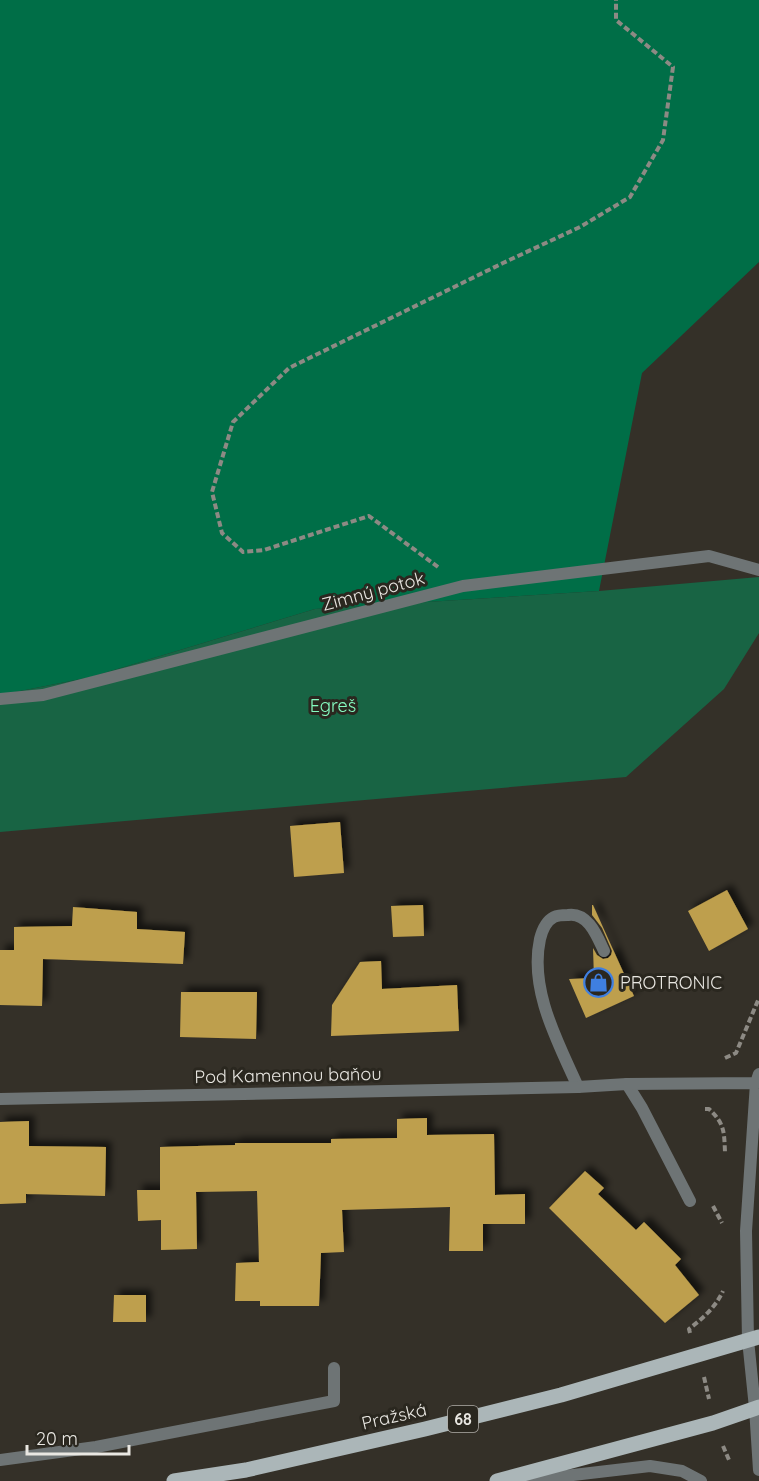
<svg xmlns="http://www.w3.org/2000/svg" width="759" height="1481" viewBox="0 0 759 1481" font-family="Quicksand,sans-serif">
  <defs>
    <filter id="shadow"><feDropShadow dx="5.5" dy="-5.5" stdDeviation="3" flood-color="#0009"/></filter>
  </defs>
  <rect width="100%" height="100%" fill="#343028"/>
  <!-- green -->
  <path fill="#186444" d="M 759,577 L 759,633 L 724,689 L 626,777 L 0,832 L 0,695 L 91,677 L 315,609 L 599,591 Z"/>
  <!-- forest -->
  <path fill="#006e47" d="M 0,0 L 759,0 L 759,262 L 642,373 L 599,591 L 315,609 L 91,677 L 0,695 Z"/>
  <!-- building -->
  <path fill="#be9f4e" filter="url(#shadow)" d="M 340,822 L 344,873 L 294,877 L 290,826 Z
    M 727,890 L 748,929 L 709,951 L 688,911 Z
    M 423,905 L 424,936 L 393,937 L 391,906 Z
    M 592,905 L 593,905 L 634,996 L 586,1018 L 569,979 L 594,978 L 593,948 L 597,955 L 603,959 L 608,958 L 611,955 L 612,951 L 602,928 L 592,915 Z
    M 73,907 L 137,912 L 137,929 L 185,932 L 183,964 L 43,959 L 42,1006 L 0,1005 L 0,950 L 14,950 L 14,927 L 72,926 Z
    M 381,961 L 382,989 L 457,985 L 459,1031 L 331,1036 L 332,1005 L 360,962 Z
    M 181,992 L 257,992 L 256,1039 L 180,1037 Z
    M 427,1118 L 427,1135 L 494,1134 L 495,1195 L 525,1194 L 525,1224 L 483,1224 L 483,1251 L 449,1251 L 450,1207 L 342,1210 L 344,1252 L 321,1253 L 319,1306 L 260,1306 L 260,1301 L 235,1301 L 236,1263 L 259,1262 L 257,1191 L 196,1192 L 197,1249 L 161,1250 L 161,1220 L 138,1221 L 137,1190 L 160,1190 L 160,1147 L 235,1145 L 235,1143 L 331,1143 L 331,1139 L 397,1138 L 397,1119 Z
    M 29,1121 L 29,1146 L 106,1147 L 105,1196 L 26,1194 L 26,1203 L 0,1204 L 0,1122 Z
    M 585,1171 L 604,1188 L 598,1194 L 636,1230 L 644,1222 L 681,1259 L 675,1265 L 699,1295 L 665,1323 L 549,1208 Z
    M 114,1295 L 146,1295 L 146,1322 L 113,1322 Z"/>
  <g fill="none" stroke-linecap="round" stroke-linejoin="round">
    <!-- path -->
    <path stroke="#8d8a84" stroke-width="4" stroke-dasharray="6 3" stroke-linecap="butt" d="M 438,567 L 369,516 L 264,550 L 243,552 L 222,533 L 212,492 L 233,422 L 289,368 L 503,263 L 580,227 L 630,197 L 663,140 L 673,67 L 616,20 L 616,0
      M 725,1058 L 736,1053 L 759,998
      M 705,1109 L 709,1109 C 725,1124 724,1132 725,1152
      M 713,1206 L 722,1223
      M 690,1333 L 689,1329 C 703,1318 715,1308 723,1291
      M 704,1377 L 709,1399
      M 723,1446 L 729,1460"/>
    <!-- service -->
    <path stroke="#6e7475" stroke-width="12" d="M 627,1084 L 642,1108 L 690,1201
      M 578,1087 C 558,1042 529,990 540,939 C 542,931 546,921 554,917 C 558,915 564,915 568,915 C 588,912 597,936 604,951
      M 0,1460 L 96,1447 L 334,1401 L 334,1368"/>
    <!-- minor -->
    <path stroke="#6e7475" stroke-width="12" d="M 0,699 L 43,695 L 463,586 L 709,556 L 759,570
      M 0,1099 L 578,1087 L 627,1084 L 756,1083
      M 748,1340 L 746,1231 L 756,1083 L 759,1074"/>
    <!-- tertiary -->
    <path stroke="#6e7475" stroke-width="12" d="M 748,1340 L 755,1408 L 759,1470
      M 522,1481 L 650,1466 L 682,1471 L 701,1481"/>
    <!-- primary -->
    <path stroke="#abb6b8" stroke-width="15" d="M 174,1481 L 246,1470 L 425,1429 L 561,1395 L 759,1337
      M 497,1481 L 713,1423 L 759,1407"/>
  </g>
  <!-- icons -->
  <defs>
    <symbol id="shop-ring" viewBox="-11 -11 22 22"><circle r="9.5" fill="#2a271f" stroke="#3f7fe0" stroke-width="1.5"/><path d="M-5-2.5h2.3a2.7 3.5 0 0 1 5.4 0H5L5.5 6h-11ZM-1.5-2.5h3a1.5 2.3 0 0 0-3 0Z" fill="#3f7fe0"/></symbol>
  </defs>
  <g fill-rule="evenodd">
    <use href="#shop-ring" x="582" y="966" width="33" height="33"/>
  </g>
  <g text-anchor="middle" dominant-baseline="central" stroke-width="6" stroke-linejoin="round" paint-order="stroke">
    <!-- shield labels -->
    <rect fill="#2a271f" stroke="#b0ada8" stroke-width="1.5" x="448" y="1406" width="30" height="26" rx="4.5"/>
    <g font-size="16" font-weight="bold" fill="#e9e7e2">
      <text x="463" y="1419">68</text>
    </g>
    <!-- street labels -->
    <g font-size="18" fill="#e9e7e2" stroke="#2a271f">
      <text transform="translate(373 591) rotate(-15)">Zimný potok</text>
      <text transform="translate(288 1075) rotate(-1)">Pod Kamennou baňou</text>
      <text transform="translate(394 1416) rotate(-13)">Pražská</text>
    </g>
    <!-- park labels -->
    <g font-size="18" fill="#86fcc1" stroke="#2a271f">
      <text x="333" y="705">Egreš</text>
    </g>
    <!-- poi labels -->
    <g font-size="18" fill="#e9e7e2" stroke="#2a271f" text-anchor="start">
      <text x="620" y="982">PROTRONIC</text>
    </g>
  </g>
  <!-- scale -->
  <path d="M27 1445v9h102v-9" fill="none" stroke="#e9e7e2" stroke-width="3"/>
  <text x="36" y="1445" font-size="18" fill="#e9e7e2" stroke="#2a271f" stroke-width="4.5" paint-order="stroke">20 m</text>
</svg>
